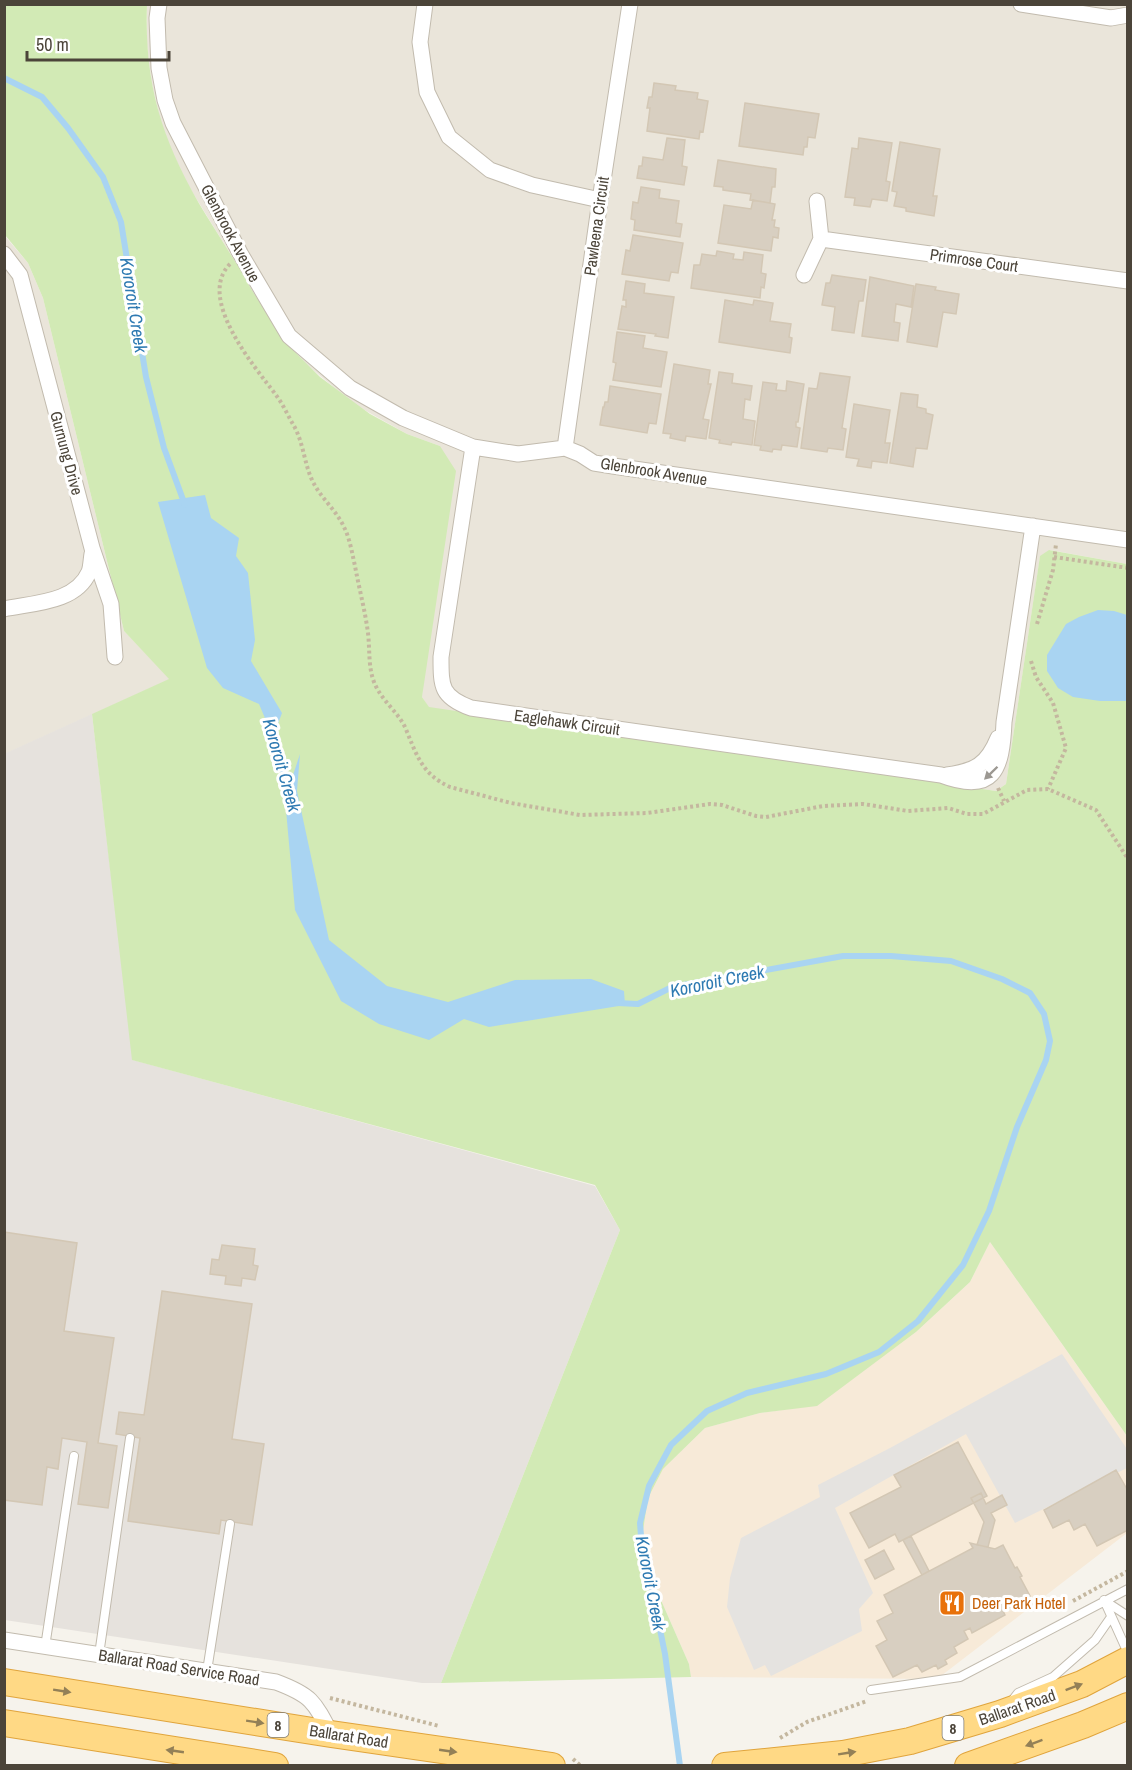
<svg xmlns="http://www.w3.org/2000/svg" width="1132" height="1770" viewBox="0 0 1132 1770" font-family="'Archivo Narrow',sans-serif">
  <rect width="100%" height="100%" fill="#f6f3ec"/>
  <!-- residential -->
  <path fill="#eae5da" d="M 147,4 L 1127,5 L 1127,564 L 1050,550 L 1040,557 L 1006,784 L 996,791 L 429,708 L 422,697 L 440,446 L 407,434 L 354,404 L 306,364 L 277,330 L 188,185 L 170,147 L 160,119 L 151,80 L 147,45 Z
    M 4,235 L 28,263 L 43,298 L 124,631 L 170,679 L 5,754 Z"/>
  <!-- commercial -->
  <path fill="#f7ead8" d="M 990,1242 L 1127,1436 L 1127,1533 L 937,1679 L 691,1677 L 689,1664 L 650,1575 L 643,1531 L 648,1498 L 663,1469 L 705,1428 L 760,1413 L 817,1405 L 916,1332 L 970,1282 Z"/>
  <!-- industrial -->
  <path fill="#e6e2dd" d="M 92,714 L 133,1060 L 595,1186 L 620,1230 L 441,1683 L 422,1683 L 5,1620 L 4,754 Z"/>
  <!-- green -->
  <path fill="#d2eab5" d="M 4,5 L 147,5 C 144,88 164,145 206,215 C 215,229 224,244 233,258 C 238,267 245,272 247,282 L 277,330 L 293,350 L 320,377 L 370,414 L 407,434 L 440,446 L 456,471 L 422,697 L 429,707 L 996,791 L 1006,784 L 1040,556 L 1049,550 L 1127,564 L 1127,1436 L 990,1242 L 970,1282 L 916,1332 L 817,1406 L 760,1413 L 705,1428 L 663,1469 L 648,1498 L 643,1531 L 650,1575 L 689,1664 L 691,1677 L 441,1683 L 620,1230 L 595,1185 L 132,1060 L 92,714 L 169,679 L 124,631 L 43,298 L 28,263 L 5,235 Z"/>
  <!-- parking -->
  <path fill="#e5e3e0" d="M 1062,1354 L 1127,1449 L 1127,1468 L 1015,1523 L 966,1434 L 835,1508 L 873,1593 L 859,1609 L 862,1631 L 771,1676 L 765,1665 L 754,1670 L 727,1607 L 730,1578 L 741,1538 L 820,1497 L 818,1485 L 890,1448 Z"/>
  <!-- water -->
  <path fill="#a9d4f2" d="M 205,495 L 211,518 L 239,538 L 236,556 L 248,573 L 255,640 L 251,661 L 282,713 L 273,737 L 259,704 L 223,688 L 207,668 L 158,502 Z
    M 1098,610 L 1114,611 L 1127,615 L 1127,701 L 1100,701 L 1073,697 L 1058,688 L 1047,671 L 1047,655 L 1066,624 L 1079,617 Z
    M 300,754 L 297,791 L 329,940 L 387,986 L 448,1002 L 515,980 L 591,979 L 624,991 L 625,1005 L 489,1027 L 464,1019 L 429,1040 L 379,1024 L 341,1001 L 295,910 L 285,799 Z"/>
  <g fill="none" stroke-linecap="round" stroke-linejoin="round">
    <!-- stream -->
    <path stroke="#a9d4f2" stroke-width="6" d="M 4,78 L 42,97 L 68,128 L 103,177 L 121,222 L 146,377 L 164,448 L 185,505
      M 273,729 L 276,751 L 291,793
      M 617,1003 L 638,1004 L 672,987 L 843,956 L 891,956 L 951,961 L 1002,979 L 1030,993 L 1044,1014 L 1050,1041 L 1046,1060 L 1017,1127 L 989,1211 L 963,1265 L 918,1321 L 879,1352 L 826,1374 L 747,1393 L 707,1411 L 671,1445 L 649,1486 L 640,1523 L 641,1536 L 665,1654 L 680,1766"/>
  </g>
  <!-- building -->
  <path fill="#d8cfc1" stroke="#d3c7b4" stroke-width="1.5" d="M 654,83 L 676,86 L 675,90 L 698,93 L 697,99 L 708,101 L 703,132 L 700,131 L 699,139 L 647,131 L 650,108 L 647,108 L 649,97 L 652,97 Z
    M 745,103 L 819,114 L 815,138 L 808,137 L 807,147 L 804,147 L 803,155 L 739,146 Z
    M 667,138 L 685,140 L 682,166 L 687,167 L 684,185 L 637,178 L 639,166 L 642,166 L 643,157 L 663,160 Z
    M 859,138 L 892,143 L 886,181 L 890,182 L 887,201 L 872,199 L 870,207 L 854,205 L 855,198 L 845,197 L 852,148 L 858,149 Z
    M 900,142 L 940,149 L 933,196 L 937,196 L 934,216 L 906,211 L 906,208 L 894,206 L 897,192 L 892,191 Z
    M 718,160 L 776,169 L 775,187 L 772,187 L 770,203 L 750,200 L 751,194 L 723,190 L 723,187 L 714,186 Z
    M 641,187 L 660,190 L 659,198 L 679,201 L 676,223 L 682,224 L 680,237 L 634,230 L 635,220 L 631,219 L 633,202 L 638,203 Z
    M 753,200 L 775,204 L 772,220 L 775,220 L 774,227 L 779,228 L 778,238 L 773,237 L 771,251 L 718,243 L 724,205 L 751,209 Z
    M 633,235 L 683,243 L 678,273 L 671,272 L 669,281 L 622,274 L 626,250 L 630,251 Z
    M 717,251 L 734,254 L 733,259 L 743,260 L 744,252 L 763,255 L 761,273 L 766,274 L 764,288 L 761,287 L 760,298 L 691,288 L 694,265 L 700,265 L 702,254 L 716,256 Z
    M 832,275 L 866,280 L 863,301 L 859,301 L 854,333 L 832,330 L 835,307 L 822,305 L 826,283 L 830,283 Z
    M 870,277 L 914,286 L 911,307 L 896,304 L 894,322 L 900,323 L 898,341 L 862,336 Z
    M 626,281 L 645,284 L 644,293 L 674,297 L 668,338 L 655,336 L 656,334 L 618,329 L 622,306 L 626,307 L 626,300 L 623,300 Z
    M 916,284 L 936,287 L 935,290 L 959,294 L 956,314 L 943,312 L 937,347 L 907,342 Z
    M 725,300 L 753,305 L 754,300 L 773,303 L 770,321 L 791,324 L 789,337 L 792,338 L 790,353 L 719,342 Z
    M 617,332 L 645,336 L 643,348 L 667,352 L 661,387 L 613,380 L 616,363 L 613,362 Z
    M 674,364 L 710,370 L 708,384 L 711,384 L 703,419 L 709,420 L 706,439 L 686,436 L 685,441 L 670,438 L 671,434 L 663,433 Z
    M 719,372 L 733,374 L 732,383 L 752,386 L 750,400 L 745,399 L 743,419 L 755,421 L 752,445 L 732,442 L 731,445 L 719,443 L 720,440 L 709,438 Z
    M 820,373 L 850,377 L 842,428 L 846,429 L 843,450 L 828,448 L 827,452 L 801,448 L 809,388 L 817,389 Z
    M 787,381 L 804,384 L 798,422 L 796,422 L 796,427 L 800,428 L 797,447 L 782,445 L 781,450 L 773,449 L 772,452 L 760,450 L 761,446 L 754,445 L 763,382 L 777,384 L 776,390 L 786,391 Z
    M 610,386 L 661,394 L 656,424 L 649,423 L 647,433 L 600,425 L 603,407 L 604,407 L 605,402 L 608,402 Z
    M 901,393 L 918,395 L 917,407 L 926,409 L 926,413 L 933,415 L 927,449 L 916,448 L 913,467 L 890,463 Z
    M 854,404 L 890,410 L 885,443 L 890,443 L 887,463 L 872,461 L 871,468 L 857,466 L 859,459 L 846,457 Z
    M 4,1232 L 77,1243 L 64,1331 L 114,1338 L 98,1443 L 117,1446 L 108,1508 L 78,1504 L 87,1442 L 62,1438 L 58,1469 L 47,1467 L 42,1505 L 4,1500 Z
    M 222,1245 L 255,1249 L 253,1265 L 258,1266 L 255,1280 L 242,1278 L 241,1286 L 225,1284 L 226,1276 L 210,1274 L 212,1259 L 219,1260 Z
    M 162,1291 L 252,1304 L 232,1439 L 264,1444 L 252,1525 L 221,1520 L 219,1534 L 128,1521 L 140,1438 L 116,1434 L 119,1412 L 144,1415 Z
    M 958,1442 L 987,1496 L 899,1542 L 895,1534 L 869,1548 L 850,1513 L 901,1487 L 894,1475 Z
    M 1116,1470 L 1128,1491 L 1128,1530 L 1097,1546 L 1085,1524 L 1074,1530 L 1069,1520 L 1053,1528 L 1044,1510 Z
    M 981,1493 L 986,1504 L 1002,1495 L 1007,1505 L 991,1513 L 995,1520 L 988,1547 L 977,1545 L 984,1522 L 971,1498 Z
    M 911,1536 L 929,1571 L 922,1575 L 903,1540 Z
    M 970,1543 L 995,1549 L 1003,1545 L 1015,1568 L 1017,1567 L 1022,1576 L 1020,1577 L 1030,1596 L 1003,1611 L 1005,1615 L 972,1633 L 970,1628 L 964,1631 L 968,1639 L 954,1647 L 957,1653 L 945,1660 L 947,1664 L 938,1669 L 936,1665 L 922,1672 L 917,1665 L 893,1677 L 876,1646 L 887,1640 L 877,1621 L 893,1613 L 884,1595 L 973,1548 Z
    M 884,1550 L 894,1569 L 875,1579 L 865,1560 Z"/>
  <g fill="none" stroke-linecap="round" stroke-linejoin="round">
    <defs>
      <path id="service" d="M 1104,1600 L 1128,1653
        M 1105,1601 L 1128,1616
        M 45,1647 L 74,1456
        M 99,1655 L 130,1438
        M 207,1671 L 230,1524
        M 871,1690 L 960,1677 L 1128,1589
        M 1011,1702 L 1018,1693 L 1053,1677 L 1095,1640 L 1111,1617"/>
      <path id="minor" d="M 159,4 L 157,18 L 159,68 L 165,100 L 173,123 L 240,253 L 289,336 L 350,388 L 403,418 L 473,447 L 518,454 L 565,448 L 580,454 L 594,463 L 613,466 L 1128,540
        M 425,4 L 420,42 L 427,92 L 449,137 L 490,170 L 532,185 L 600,200
        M 1021,4 L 1111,18 L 1128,15
        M 821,239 L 1128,281
        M 4,254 L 20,275 L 92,548 L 111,604 L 115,657
        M 804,275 L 821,239 L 817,201
        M 473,447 L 441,657 C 441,687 441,697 471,708 L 941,775 C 994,795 1002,770 1004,722 L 1033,526
        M 565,448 L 600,200 L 630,4
        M 4,609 C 32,603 76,603 89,572 C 91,567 91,559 92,554
        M 947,775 C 975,771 987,765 998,738
        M 4,1640 L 276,1682 C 311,1695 314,1701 331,1734"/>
      <path id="trunk" d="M 4,1682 L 331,1734 L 552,1766
        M 4,1723 L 275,1766
        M 725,1766 L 843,1754 L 910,1741 L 1000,1714 L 1082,1684 L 1128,1660
        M 968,1766 L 1083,1725 L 1128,1706"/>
    </defs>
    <!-- service casing -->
    <use href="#service" stroke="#c2bbae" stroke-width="10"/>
    <!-- minor casing -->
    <use href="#minor" stroke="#c2bbae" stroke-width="17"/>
    <!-- trunk casing -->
    <use href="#trunk" stroke="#e0a43c" stroke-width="28"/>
    <!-- path -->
    <path stroke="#c4b79f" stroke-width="4" stroke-dasharray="3 3" stroke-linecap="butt" d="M 230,264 C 196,298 254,366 276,395 C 283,404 288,416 294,426 C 304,444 304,464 313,482 C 321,498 336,510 344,527 C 350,539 352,553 355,566 C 359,588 365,610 368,633 C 370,650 368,666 374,682 C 381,700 397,711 405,727 C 416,753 421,774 450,787 L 511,803 L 580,815 L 647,813 L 710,804 L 722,805 L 756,816 L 766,817 L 823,806 L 863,804 L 908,811 L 948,808 L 967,814 L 983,814 L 1027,790 L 1048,789 L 1096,810 L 1128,859
      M 1054,557 L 1128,568
      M 1037,624 L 1053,570 L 1056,544
      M 1031,661 L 1036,677 L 1053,703 L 1066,748 L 1048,789
      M 998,788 L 1004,801
      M 1073,1601 L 1128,1571
      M 330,1698 L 439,1726
      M 780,1738 L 807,1722 L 867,1701
      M 573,1759 L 581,1766"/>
    <!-- service -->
    <use href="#service" stroke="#fff" stroke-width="8"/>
    <!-- minor -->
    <use href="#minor" stroke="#fff" stroke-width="15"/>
    <!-- trunk -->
    <use href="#trunk" stroke="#ffd985" stroke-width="26"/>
  </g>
  <!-- one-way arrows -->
  <defs><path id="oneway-solid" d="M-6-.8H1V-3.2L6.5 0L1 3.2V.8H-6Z" transform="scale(1.5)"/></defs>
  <use fill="#9c9892" href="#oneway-solid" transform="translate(991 773) rotate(136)"/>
  <g fill="#938057">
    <use href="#oneway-solid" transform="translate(1074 1687) rotate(-21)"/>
    <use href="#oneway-solid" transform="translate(62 1691) rotate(9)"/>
    <use href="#oneway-solid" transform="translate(255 1722) rotate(9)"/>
    <use href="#oneway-solid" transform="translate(1034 1743) rotate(160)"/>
    <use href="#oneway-solid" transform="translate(175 1751) rotate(-172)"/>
    <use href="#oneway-solid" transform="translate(448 1751) rotate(8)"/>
    <use href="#oneway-solid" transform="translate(847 1753) rotate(-9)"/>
  </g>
  <!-- icons -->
  <defs>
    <symbol id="restaurant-square" viewBox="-11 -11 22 22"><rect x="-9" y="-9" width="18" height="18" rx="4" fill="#e8710a" stroke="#fff"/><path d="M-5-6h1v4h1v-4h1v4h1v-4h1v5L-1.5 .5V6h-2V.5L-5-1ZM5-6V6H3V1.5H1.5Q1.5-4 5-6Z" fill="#fff"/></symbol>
  </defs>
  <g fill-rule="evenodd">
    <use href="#restaurant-square" x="937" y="1588" width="30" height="30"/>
  </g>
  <g text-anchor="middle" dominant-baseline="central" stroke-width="6" stroke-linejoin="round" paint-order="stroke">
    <!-- shield labels -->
    <g fill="#fff" stroke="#817c74" stroke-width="1.5">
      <rect x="267.5" y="1713" width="21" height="24" rx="4.5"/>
      <rect x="942.5" y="1716" width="21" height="24" rx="4.5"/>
    </g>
    <g font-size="15" font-weight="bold" fill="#4b4439">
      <text x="278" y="1725">8</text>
      <text x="953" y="1728">8</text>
    </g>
    <!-- street labels -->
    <g font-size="16" fill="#4b4439" stroke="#fff">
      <text transform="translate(596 226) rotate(-82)">Pawleena Circuit</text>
      <text transform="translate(231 233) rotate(62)">Glenbrook Avenue</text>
      <text transform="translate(974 260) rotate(8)">Primrose Court</text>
      <text transform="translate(67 453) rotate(75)">Gurnung Drive</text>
      <text transform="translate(654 471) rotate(9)">Glenbrook Avenue</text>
      <text transform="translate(567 722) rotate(8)">Eaglehawk Circuit</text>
      <text transform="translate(179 1667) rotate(9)">Ballarat Road Service Road</text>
      <text transform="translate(1017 1707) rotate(-19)">Ballarat Road</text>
      <text transform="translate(349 1736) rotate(9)">Ballarat Road</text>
    </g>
    <!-- food labels -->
    <g font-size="16" fill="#c56008" stroke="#fff" text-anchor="start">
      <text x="972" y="1603">Deer Park Hotel</text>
    </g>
    <!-- water labels -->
    <g font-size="18" font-style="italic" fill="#2e7ab2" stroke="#fff">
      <text transform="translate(134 305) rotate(81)">Kororoit Creek</text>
      <text transform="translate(282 765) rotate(74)">Kororoit Creek</text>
      <text transform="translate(717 981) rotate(-12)">Kororoit Creek</text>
      <text transform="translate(651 1583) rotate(79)">Kororoit Creek</text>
    </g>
  </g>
  <!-- border -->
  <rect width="1132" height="1770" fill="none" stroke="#4b4439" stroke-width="12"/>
  <!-- scale -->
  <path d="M27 51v9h142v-9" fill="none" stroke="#4b4439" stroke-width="3"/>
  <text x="36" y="51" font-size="18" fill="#4b4439" stroke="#ffffff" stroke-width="4.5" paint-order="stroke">50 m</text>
</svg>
